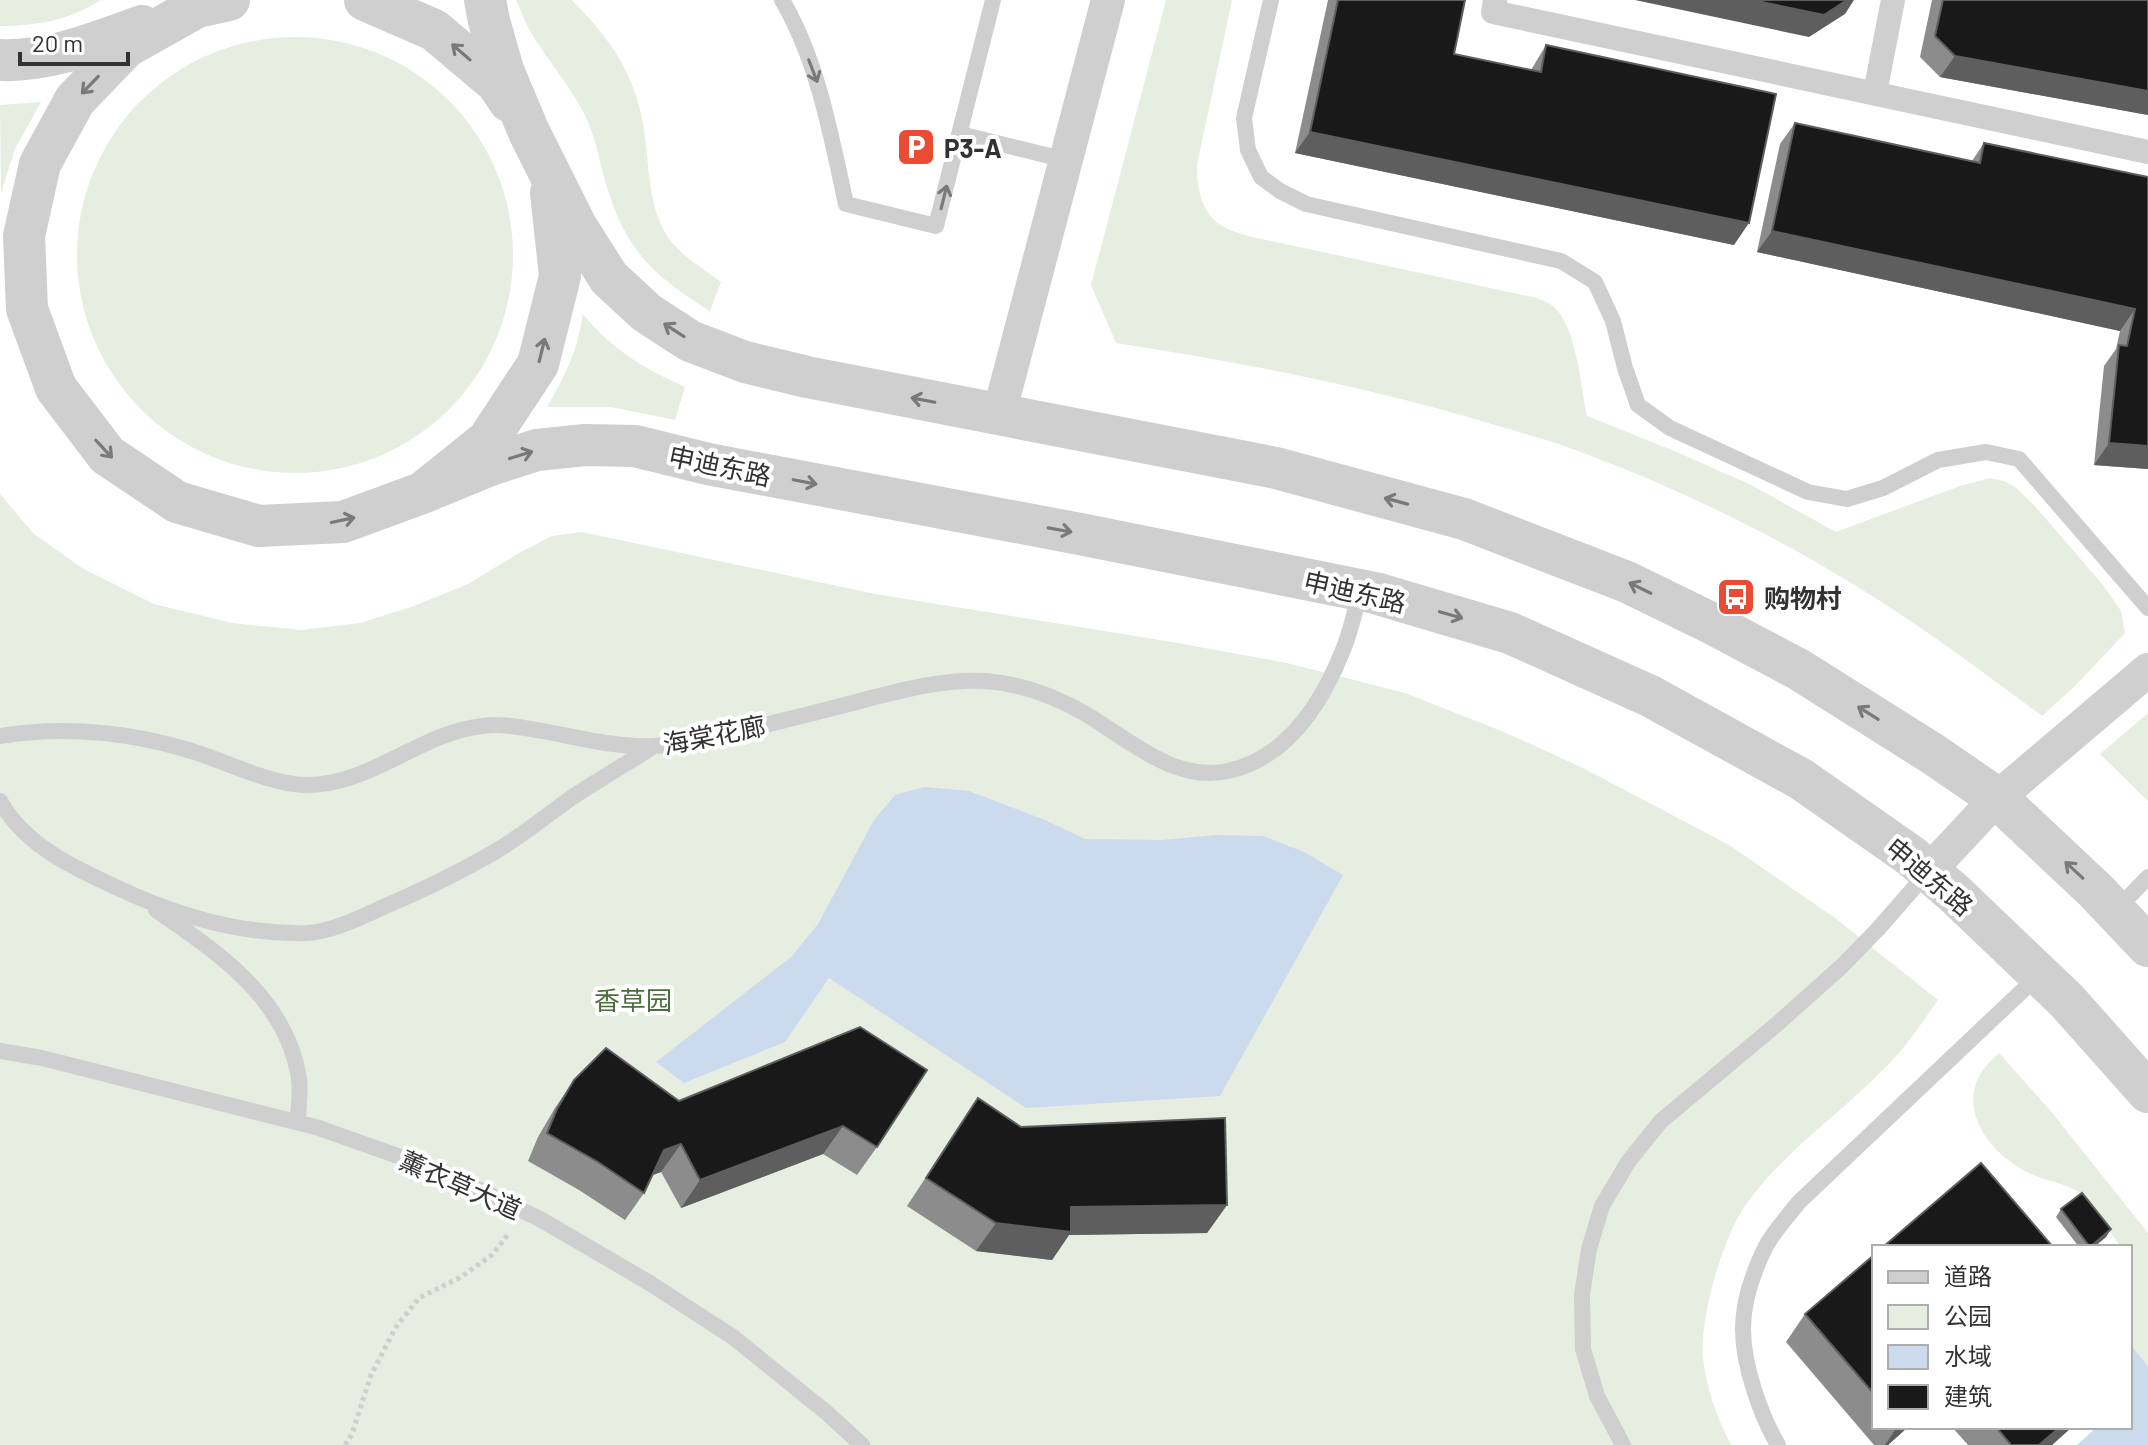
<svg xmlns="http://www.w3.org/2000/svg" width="2148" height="1445" viewBox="0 0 2148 1445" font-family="Barlow,'Noto Sans SC',sans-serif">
  <rect width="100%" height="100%" fill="#fff"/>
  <!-- green -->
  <path fill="#e5eee0" d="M 0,0 L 101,0 C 70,20 36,26 0,26 Z
    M 516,0 L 572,0 C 596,25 620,52 632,85 C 639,102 643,120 645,138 C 650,175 649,220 677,248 C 690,261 706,271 721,282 L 710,311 C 655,277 626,251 607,187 C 600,165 597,143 588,122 C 575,92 552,66 535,39 C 527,27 522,13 516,0 Z
    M 1166,0 L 1232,0 L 1197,165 C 1197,188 1201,215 1224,227 C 1231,231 1240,233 1248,236 L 1537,298 C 1543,301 1550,303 1554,307 C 1576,326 1581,387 1587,416 L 1679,453 L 1751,485 L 1836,532 L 1960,486 L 1990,478 L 2004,481 L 2015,487 L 2033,504 L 2103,585 L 2121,611 L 2125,633 L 2074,687 L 2042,716 C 1979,669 1916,622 1848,581 C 1759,527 1662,481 1564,446 C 1541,438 1518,432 1495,425 C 1370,387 1245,363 1116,343 L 1091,285 Z
    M77 255a218 218 0 1 1 436 0a218 218 0 1 1-436 0Z
    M 41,102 L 15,149 L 1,193 L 0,105 Z
    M 583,314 C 611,349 645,369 685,387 L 675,420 L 611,407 L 547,407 C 565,377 578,349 583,314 Z
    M 0,494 L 33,533 L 82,568 L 154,604 L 232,623 L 301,630 L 360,623 L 414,606 L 468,584 L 517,554 L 552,536 L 582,532 L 875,594 L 1166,641 L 1287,663 L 1405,693 L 1504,732 L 1583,768 L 1729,845 L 1835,918 L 1938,1000 C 1925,1018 1913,1037 1898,1054 C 1851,1107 1789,1145 1747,1203 C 1723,1235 1699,1319 1703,1359 C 1707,1390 1717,1418 1731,1445 L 0,1445 Z
    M 2148,713 L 2148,801 L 2100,754 Z
    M 1999,1053 L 2049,1109 L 2148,1233 L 2148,1366 L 2130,1344 L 2130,1247 L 2118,1247 L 2119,1244 C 2110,1233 2086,1197 2077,1191 C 2064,1183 2045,1180 2031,1174 C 1993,1156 1956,1113 1982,1071 C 1987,1064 1993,1059 1999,1053 Z"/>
  <!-- water -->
  <path fill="#ccdaee" d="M 925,787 L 969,791 L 1045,820 L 1085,839 L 1162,840 L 1217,835 L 1263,836 L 1304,852 L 1343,875 L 1220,1096 L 1026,1108 L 829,978 L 785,1042 L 684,1083 L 656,1062 L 791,957 L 818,924 L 874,820 L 895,795 Z
    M 2130,1344 L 2148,1366 L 2148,1445 L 2077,1445 L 2097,1427 L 2130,1427 Z"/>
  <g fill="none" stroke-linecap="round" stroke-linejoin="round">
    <!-- path -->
    <path stroke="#cfcfcf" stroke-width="5" stroke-dasharray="4 4" stroke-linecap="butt" d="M 345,1445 L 352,1434 L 371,1375 L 396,1327 L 419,1298 L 461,1277 L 492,1255 L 509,1233"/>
    <!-- service -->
    <path stroke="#cfcfcf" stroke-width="16" d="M 782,0 C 818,61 831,136 846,204 L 936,226 L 993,0
      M 1271,0 L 1244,118 L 1248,150 L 1261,177 L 1280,191 L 1306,204 L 1561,261 L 1595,282 L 1613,321 L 1625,368 L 1638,405 L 1670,428 L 1808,492 L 1847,499 L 1883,488 L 1938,460 L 1986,452 L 2019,459 L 2148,608
      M 960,134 L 1066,160
      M 0,736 C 63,726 127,732 188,750 C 223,760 269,784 304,785 C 369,787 420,732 483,726 C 503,723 524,728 543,731 C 580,738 619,748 656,746 C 692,744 726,734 761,726 C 798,717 835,708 871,698 C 908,689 945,679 984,681 C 1020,683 1052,695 1084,713 C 1127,738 1174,783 1228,771 C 1287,758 1322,703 1343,650 C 1351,631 1355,611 1360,591
      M 0,801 C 25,846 74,868 120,889 C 178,916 243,935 308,933 C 335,931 363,916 388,905 C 423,890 458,873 491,854 C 519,838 545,817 571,798 C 598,780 626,764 654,746
      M 156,910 C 217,952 287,998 299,1079 C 301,1092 298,1108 298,1122
      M 2116,910 L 2148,877
      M 0,1051 L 42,1058 L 316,1127 L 440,1171 L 540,1219 L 648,1282 L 733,1337 L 827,1413 L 862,1445
      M 1623,1445 L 1597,1396 L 1583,1349 L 1582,1295 L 1589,1249 L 1602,1206 L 1628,1162 L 1661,1121 L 1776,1025 L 1842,966 L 1878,929 L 1927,873
      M 1778,1445 C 1760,1414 1743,1365 1743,1329 C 1743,1301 1754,1270 1766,1246 C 1774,1231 1788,1216 1799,1202 L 2039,975"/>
    <!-- pedestrian -->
    <path stroke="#cfcfcf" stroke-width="24" d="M 1495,0 L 1493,12 L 2148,152
      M 1875,93 L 1893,0"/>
    <!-- minor -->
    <path stroke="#cfcfcf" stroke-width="34" d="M 999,414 L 1108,0
      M 1929,871 L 1997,798 L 2148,670"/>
    <!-- tertiary -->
    <path stroke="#cfcfcf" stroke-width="42" d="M 229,0 L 197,7 L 126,47 L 75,100 L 40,164 L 24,236 L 27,309 L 56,388 L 107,455 L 177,502 L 259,526 L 343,522 L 422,493 L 488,440 L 538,364 L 560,276 L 551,193
      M 365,0 L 434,30 L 497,83 L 509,101
      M 485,0 L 489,21 L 503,70 L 529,132 L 576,226 L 609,278 L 647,313 L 690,341 L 745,362 L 807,377 L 1276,468 L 1464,519 L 1627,582 L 1713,624 L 1798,669 L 1933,754 L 1997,798 L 2097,892 L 2148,946
      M 0,60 C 49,62 97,42 142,26
      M 422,493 L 490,465 L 537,450 L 585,445 L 635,446 L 708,464 L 1080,534 L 1375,593 L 1510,633 L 1650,696 L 1801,779 L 1911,856 L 1955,894 L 2067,1001 L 2148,1092"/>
  </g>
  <!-- wall -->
  <path fill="#8c8c8c" d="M 1328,0 L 1465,0 L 1454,54 L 1531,70 L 1546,45 L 1734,245 L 1295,153 Z
    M 1932,0 L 2148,0 L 2148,115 L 1940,77 L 1920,57 Z
    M 1795,123 L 1972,161 L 1984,143 L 2148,177 L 2148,469 L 2094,465 L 2104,366 L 2116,349 L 2120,331 L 1757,252 L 1780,144 Z
    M 860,1027 L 877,1147 L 857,1175 L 823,1154 L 681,1208 L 661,1172 L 652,1175 L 644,1193 L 625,1220 L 579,1190 L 528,1161 L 538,1137 L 555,1108 L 574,1080 L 679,1101 Z
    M 978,1098 L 1021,1127 L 1227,1205 L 1207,1233 L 1069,1235 L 1052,1260 L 976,1251 L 907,1206 Z
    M 2061,1209 L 2111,1229 L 2106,1237 L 2094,1247 L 2079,1247 L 2056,1217 Z
    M 1874,1255 L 1874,1427 L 1908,1427 L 1888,1445 L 1874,1445 L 1786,1342 L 1805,1314 Z
    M 1952,1427 L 2072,1427 L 2052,1445 L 1968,1445 Z"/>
  <!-- shaded-wall -->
  <path fill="#5e5e5e" d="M 1635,0 L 1854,0 L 1845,14 L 1809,37 Z
    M 1955,56 L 2148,91 L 2148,115 L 1940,77 Z
    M 1310,132 L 1749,223 L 1734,245 L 1295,153 Z
    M 1772,231 L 2135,309 L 2120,331 L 1757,252 Z
    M 2109,443 L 2148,446 L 2148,469 L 2094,465 Z
    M 843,1126 L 823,1154 L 681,1208 L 700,1180 Z
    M 681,1144 L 661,1172 L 645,1178 L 664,1150 Z
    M 1227,1205 L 1207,1233 L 1069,1235 L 1052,1260 L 976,1251 L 996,1223 L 1071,1207 Z
    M 2111,1229 L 2106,1237 L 2094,1247 L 2090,1247 Z
    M 1897,1427 L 1908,1427 L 1888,1445 L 1885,1445 Z
    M 2060,1427 L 2072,1427 L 2052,1445 L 2039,1445 Z"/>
  <!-- building -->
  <path fill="#191919" stroke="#5e5e5e" stroke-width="2" d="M 1338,0 L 1465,0 L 1454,54 L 1541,72 L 1546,45 L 1776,94 L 1749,223 L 1310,132 Z
    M 1752,0 L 1847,0 L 1824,15 Z
    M 1943,0 L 2148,0 L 2148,91 L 1955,56 L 1935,36 Z
    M 1795,123 L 1980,163 L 1984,143 L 2148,177 L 2148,446 L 2109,443 L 2119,345 L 2127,346 L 2135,309 L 1772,231 Z
    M 860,1027 L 927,1070 L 877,1147 L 843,1126 L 700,1180 L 681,1144 L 664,1150 L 644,1193 L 598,1162 L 547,1133 L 557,1109 L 574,1080 L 606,1048 L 679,1101 Z
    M 978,1098 L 1021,1127 L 1225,1118 L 1227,1205 L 1071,1207 L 1071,1232 L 996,1223 L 926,1178 Z
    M 1981,1163 L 2053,1247 L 1883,1247 Z
    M 2082,1193 L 2111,1229 L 2090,1247 L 2061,1209 Z
    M 1874,1255 L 1874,1394 L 1805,1314 Z
    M 1996,1427 L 2060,1427 L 2039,1445 L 2011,1445 Z"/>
  <!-- one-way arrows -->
  <defs><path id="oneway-shaft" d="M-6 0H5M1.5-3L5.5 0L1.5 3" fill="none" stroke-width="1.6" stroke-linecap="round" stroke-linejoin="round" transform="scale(2)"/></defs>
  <g stroke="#797979">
    <use href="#oneway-shaft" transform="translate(461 52) rotate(-139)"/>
    <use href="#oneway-shaft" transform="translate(813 71) rotate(69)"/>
    <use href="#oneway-shaft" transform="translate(90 85) rotate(134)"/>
    <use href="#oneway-shaft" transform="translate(944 197) rotate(-76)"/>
    <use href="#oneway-shaft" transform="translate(674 330) rotate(-147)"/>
    <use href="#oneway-shaft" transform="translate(542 350) rotate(-76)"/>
    <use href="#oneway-shaft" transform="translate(923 400) rotate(-169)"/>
    <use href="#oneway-shaft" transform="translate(104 449) rotate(47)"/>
    <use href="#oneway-shaft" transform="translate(521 455) rotate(-17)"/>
    <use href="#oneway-shaft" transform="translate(805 482) rotate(11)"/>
    <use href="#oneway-shaft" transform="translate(1396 501) rotate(-165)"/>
    <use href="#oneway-shaft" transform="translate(343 520) rotate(-12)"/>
    <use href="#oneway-shaft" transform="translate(1060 530) rotate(10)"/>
    <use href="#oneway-shaft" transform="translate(1640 588) rotate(-154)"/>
    <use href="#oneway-shaft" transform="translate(1451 615) rotate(16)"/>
    <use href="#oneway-shaft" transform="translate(1868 713) rotate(-148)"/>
    <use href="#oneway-shaft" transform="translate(2074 870) rotate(-137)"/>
  </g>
  <!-- icons -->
  <defs>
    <symbol id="parking-square" viewBox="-11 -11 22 22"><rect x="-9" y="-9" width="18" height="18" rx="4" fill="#e94b33" stroke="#fff"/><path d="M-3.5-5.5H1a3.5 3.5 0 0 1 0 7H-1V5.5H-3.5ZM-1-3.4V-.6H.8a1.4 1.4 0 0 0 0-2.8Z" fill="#fff"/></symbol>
    <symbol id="bus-square" viewBox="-11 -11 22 22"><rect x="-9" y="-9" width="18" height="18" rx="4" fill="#e94b33" stroke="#fff"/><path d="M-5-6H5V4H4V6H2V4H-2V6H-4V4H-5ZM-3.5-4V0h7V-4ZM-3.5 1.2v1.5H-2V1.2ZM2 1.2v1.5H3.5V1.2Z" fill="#fff"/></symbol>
  </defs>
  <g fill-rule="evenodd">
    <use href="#parking-square" x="894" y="125" width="44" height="44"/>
    <use href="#bus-square" x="1714" y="575" width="44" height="44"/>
  </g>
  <g text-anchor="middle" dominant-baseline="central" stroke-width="8" stroke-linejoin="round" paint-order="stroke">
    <!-- poi labels -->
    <g font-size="26" font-weight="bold" fill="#323232" stroke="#fff" text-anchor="start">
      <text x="944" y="147">P3-A</text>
      <text x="1764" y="597">购物村</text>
    </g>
    <!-- street labels -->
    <g font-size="26" fill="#323232" stroke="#fff">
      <text transform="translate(720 465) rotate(12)">申迪东路</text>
      <text transform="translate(1355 591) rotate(13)">申迪东路</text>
      <text transform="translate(714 734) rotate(-11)">海棠花廊</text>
      <text transform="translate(1930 876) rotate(40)">申迪东路</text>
      <text transform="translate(461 1184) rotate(24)">薰衣草大道</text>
    </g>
    <!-- park labels -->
    <g font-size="26" fill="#4a6f3d" stroke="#fff">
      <text x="633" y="999">香草园</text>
    </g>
  </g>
  <!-- legend -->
  <rect x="1872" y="1245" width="260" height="184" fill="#ffffff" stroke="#adadad" stroke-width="2"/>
  <rect x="1888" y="1271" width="40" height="12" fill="#cfcfcf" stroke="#adadad" stroke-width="2"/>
  <text x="1944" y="1285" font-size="24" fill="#323232">道路</text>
  <rect x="1888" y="1305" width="40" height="24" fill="#e5eee0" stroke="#adadad" stroke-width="2"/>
  <text x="1944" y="1325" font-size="24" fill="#323232">公园</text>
  <rect x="1888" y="1345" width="40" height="24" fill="#ccdaee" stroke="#adadad" stroke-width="2"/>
  <text x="1944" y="1365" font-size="24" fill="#323232">水域</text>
  <rect x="1888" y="1385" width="40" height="24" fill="#191919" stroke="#adadad" stroke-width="2"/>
  <text x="1944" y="1405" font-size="24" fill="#323232">建筑</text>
  <!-- scale -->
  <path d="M20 52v12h108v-12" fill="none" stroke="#323232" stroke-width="4"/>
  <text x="32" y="52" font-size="24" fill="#323232" stroke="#ffffff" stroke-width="6" paint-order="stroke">20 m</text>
</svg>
